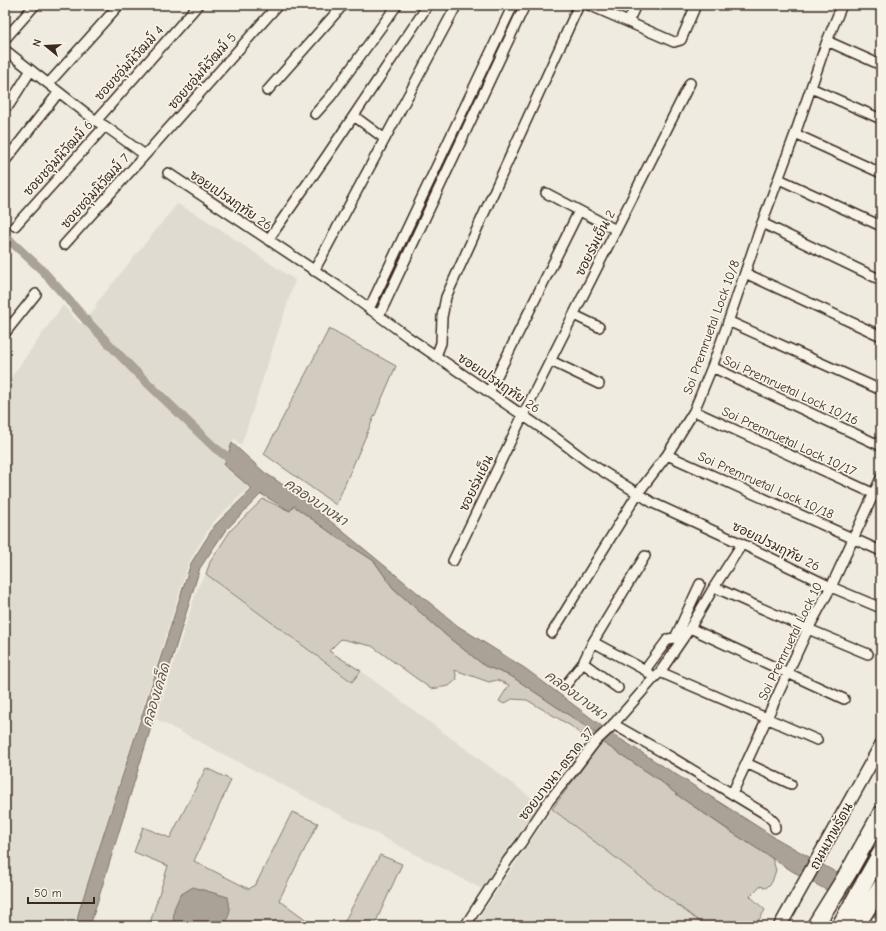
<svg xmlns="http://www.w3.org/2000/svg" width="886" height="931" viewBox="0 0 886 931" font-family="'Comic Neue','Playpen Sans Thai',sans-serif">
  <rect width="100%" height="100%" fill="#efebe0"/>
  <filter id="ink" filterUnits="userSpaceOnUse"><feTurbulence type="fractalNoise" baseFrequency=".025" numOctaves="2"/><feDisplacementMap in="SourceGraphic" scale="8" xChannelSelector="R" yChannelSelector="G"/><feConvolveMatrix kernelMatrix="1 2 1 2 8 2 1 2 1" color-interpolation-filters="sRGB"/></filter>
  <g filter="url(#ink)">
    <!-- built -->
    <path fill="#e0dbd0" d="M 177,204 L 200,216 L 295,280 L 241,446 L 234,438 L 224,465 L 250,487 L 213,522 L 189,562 L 79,911 L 75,926 L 5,926 L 5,386 L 63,305 L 80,324 L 97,308 L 95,305 Z
      M 206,574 L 351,682 L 361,671 L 541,805 L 531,819 L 509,847 L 482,889 L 156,719 L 198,586 Z
      M 552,809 L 615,857 L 705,926 L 474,926 L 494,895 Z"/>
    <!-- green -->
    <path fill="#d1cbc0" stroke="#867a6f" d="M 329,329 L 396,366 L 336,505 L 264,454 Z
      M 263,499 L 290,511 L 294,506 L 334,535 L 374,561 L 393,588 L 449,638 L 485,666 L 511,676 L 594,732 L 588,741 L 571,726 L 527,700 L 512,699 L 504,704 L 499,701 L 509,685 L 497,680 L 489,682 L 455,670 L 457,679 L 449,686 L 431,689 L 372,646 L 341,639 L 329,651 L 361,671 L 352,682 L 206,574 L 210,562 L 231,530 Z
      M 602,742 L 658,779 L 680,797 L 725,828 L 772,858 L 776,870 L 772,882 L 766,888 L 760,886 L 750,896 L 765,910 L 755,926 L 705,926 L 552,809 Z
      M 206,768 L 231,780 L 194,861 L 249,889 L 256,884 L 292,812 L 318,823 L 279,900 L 315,926 L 149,926 L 168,866 L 134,852 L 143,827 L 170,838 Z
      M 380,855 L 402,864 L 374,926 L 342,926 Z"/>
    <!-- water -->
    <path fill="#aaa296" stroke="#7e7266" d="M 232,443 L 264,472 L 301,497 L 458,626 L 526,669 L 611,733 L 774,837 L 881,898 L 881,920 L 792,871 L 742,839 L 680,797 L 658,779 L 602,742 L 594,732 L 511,676 L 485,666 L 449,638 L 393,588 L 374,561 L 334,535 L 294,506 L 290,511 L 261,494 L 225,531 L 200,568 L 90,926 L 76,926 L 79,911 L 191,563 L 215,525 L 252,489 L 224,465 Z
      M 193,887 L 228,897 L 230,910 L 225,926 L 173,926 L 174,909 L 180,895 Z"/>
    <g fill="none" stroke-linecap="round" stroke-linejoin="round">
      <!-- canal -->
      <path stroke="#aaa296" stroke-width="9" d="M 5,236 L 42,270 L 87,321 L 135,371 L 215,448 L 236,463"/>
      <defs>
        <path id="street" d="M 589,5 L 674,42 L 681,40 L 696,5
          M 628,22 L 636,5
          M 5,39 L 35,5
          M 827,41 L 881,65
          M 5,50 L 96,121 L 105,126 L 145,155
          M 49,83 L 119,5
          M 811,88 L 881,119
          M 267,91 L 343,5
          M 9,105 L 31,70
          M 315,114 L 331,96 L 397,5
          M 354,116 L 385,139
          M 96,121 L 198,5
          M 795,134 L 881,173
          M 5,161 L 59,92
          M 168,173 L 344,290 L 408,337 L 556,438 L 588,462 L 653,503 L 742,544 L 831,587 L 881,608
          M 779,179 L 881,226
          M 546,193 L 616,230
          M 762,223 L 881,280
          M 15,226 L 105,126
          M 268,240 L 326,157 L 428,5
          M 64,245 L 145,155 L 278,5
          M 314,271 L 454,10 L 456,5
          M 745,273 L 881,336
          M 369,309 L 513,5
          M 574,315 L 599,327
          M 379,316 L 525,5
          M 728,321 L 881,390
          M 5,333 L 36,294
          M 436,356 L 441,343 L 442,317 L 446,297 L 579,5
          M 551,361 L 599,384
          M 712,367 L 881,446
          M 489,392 L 579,211
          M 694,411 L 881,497
          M 667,455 L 881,551
          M 453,561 L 523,415 L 690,83
          M 714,587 L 808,629 L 868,654
          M 690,628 L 844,699
          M 552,633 L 638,493 L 667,455 L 694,411 L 712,367 L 724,334 L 762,223 L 795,134 L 827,41 L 842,5
          M 593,642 L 645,670 L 650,674
          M 583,663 L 618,688
          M 645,670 L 668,639 L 675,638 L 700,584
          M 660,672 L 817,740
          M 565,686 L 583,663 L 593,642 L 645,556
          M 613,724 L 671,757 L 767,815 L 774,822 L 775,828
          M 746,763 L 791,784
          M 732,794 L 808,629 L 831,587 L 881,478
          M 465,926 L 508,860 L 521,843 L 548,802 L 573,771 L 595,742 L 610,728 L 654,678 L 660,672 L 690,628 L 714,587 L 742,544"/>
        <path id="secondary" d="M 780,926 L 881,745"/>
        <path id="highway" d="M 815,926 L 848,873 L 881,814
          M 840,926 L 881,853
          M 856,926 L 881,887"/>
      </defs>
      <!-- street casing -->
      <use href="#street" stroke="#3b2a1e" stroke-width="12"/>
      <!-- secondary casing -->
      <use href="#secondary" stroke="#3b2a1e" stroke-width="15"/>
      <!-- highway casing -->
      <use href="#highway" stroke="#3b2a1e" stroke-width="19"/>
      <!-- street -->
      <use href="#street" stroke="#f7f3e8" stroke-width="9"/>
      <!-- secondary -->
      <use href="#secondary" stroke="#f7f3e8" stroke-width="12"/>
      <!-- highway -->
      <use href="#highway" stroke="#f7f3e8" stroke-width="16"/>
    </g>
  </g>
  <g text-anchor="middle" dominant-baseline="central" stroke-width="3.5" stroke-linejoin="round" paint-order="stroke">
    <!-- street labels -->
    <g font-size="13" fill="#3b2a1e" stroke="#f7f3e8">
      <text transform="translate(129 63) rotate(-48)">ซอยชอุ่มนิวัฒม์ 4</text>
      <text transform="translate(202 71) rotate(-49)">ซอยชอุ่มนิวัฒม์ 5</text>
      <text transform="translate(58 158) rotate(-48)">ซอยชอุ่มนิวัฒม์ 6</text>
      <text transform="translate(95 191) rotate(-48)">ซอยชอุ่มนิวัฒม์ 7</text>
      <text transform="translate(231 200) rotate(34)">ซอยเปรมฤทัย 26</text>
      <text transform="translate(595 243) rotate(-63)">ซอยร่มเย็น 2</text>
      <text transform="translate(711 327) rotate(-70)">Soi Premruetal Lock 10/8</text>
      <text transform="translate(499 383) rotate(34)">ซอยเปรมฤทัย 26</text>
      <text transform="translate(791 390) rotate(25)">Soi Premruetal Lock 10/16</text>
      <text transform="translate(789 441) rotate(25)">Soi Premruetal Lock 10/17</text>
      <text transform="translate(476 483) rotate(-64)">ซอยร่มเย็น</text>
      <text transform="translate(766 485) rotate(24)">Soi Premruetal Lock 10/18</text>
      <text transform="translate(776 546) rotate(26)">ซอยเปรมฤทัย 26</text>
      <text transform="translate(790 641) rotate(-64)">Soi Premruetal Lock 10</text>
      <text transform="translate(556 774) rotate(-52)">ซอยบางนา-ตราด 37</text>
      <text transform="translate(831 836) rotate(-61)">ถนนเทพรัตน</text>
    </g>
    <!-- water labels -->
    <g font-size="14" font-style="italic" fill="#625448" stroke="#f7f3e8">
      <text transform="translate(316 502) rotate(34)">คลองบางนา</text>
      <text transform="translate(156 695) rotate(-73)">คลองเคล็ด</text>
      <text transform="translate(576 695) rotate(36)">คลองบางนา</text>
    </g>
  </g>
  <!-- margin -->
  <rect width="886" height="931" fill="none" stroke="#f7f3e8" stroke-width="20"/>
  <rect x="10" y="10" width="866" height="911" fill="none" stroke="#3b2a1e" stroke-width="1.5" filter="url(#ink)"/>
  <!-- north arrow -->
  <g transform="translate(46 46) rotate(288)" stroke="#f7f3e8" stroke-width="3" paint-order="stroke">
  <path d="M0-3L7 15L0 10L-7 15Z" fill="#3b2a1e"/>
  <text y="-6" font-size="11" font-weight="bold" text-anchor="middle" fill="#3b2a1e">N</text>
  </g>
  <!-- scale -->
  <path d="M28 897v6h66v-6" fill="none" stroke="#3b2a1e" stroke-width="2"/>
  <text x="34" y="897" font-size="12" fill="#3b2a1e" stroke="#f7f3e8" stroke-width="3" paint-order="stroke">50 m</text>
</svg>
